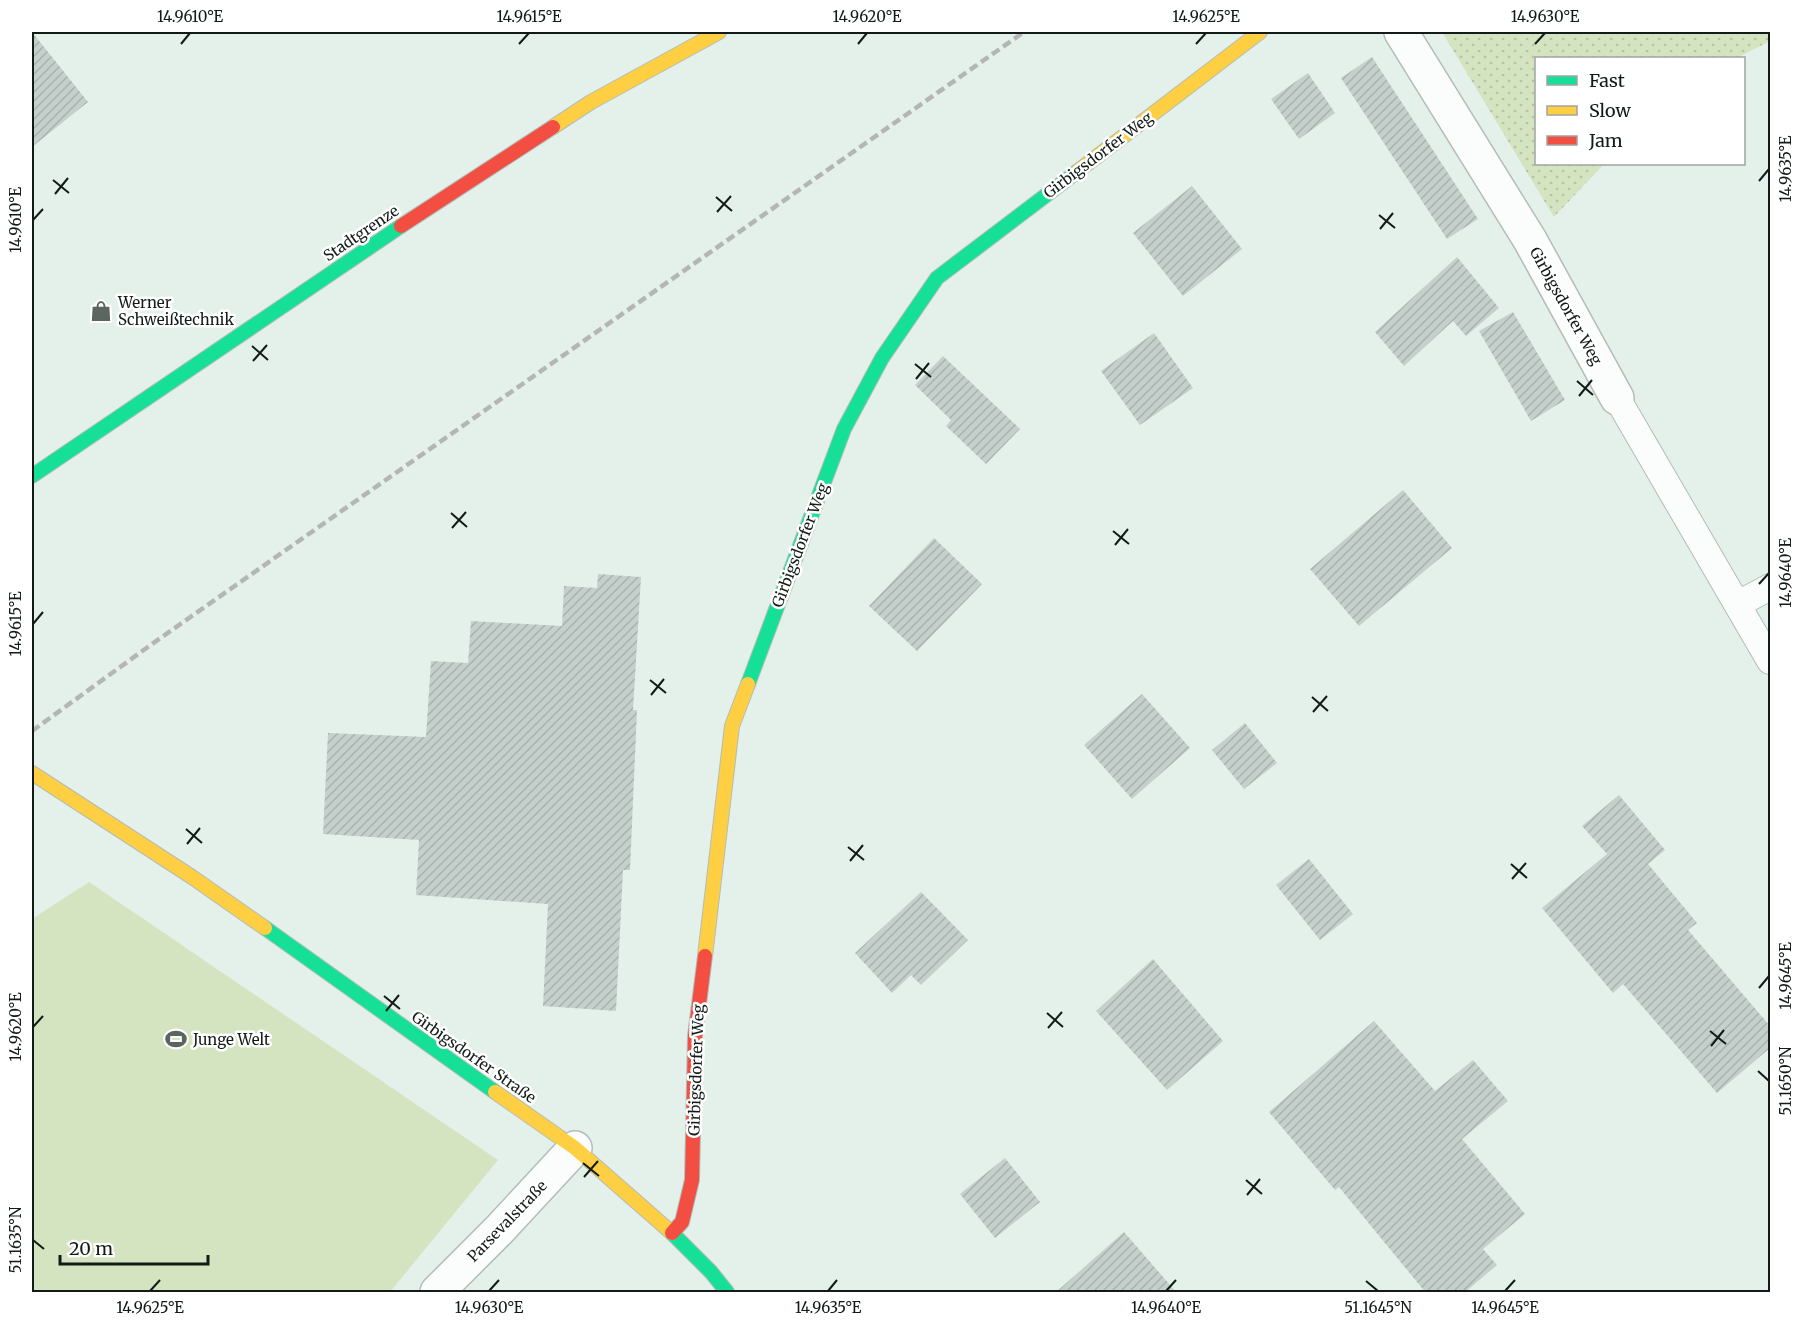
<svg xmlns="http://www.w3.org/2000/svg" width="1802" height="1324" viewBox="0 0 1802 1324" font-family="Merriweather,serif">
  <defs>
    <pattern id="park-dots" width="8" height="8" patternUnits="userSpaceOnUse" patternTransform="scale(1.5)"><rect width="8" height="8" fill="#d5e4c0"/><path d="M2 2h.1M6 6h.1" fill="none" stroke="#b6c3a4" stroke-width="1.8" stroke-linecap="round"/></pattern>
    <pattern id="building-hatch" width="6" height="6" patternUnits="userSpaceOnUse" patternTransform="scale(1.5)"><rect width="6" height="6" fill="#c5d0cd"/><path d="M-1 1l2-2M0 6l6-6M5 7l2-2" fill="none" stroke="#a8b2af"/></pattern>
  </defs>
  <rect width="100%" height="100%" fill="#e4f0ea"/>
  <!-- park -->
  <path fill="url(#park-dots)" d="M 1442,32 L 1770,32 L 1770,41 L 1737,58 L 1536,58 L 1536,164 L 1604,164 L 1554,217 Z"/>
  <!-- pitch -->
  <path fill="#d5e4c0" d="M 89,882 L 498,1160 L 390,1292 L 32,1292 L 32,919 Z"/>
  <!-- building -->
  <path fill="url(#building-hatch)" d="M 32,32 L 88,102 L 32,147 Z
    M 1372,57 L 1478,219 L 1447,239 L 1341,78 Z
    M 1308,73 L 1335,113 L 1299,139 L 1271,99 Z
    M 1192,186 L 1242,249 L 1183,296 L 1133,233 Z
    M 1457,257 L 1499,308 L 1466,336 L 1453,321 L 1404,366 L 1375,332 Z
    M 1513,312 L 1565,400 L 1531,421 L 1479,331 Z
    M 1154,333 L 1193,388 L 1140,425 L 1101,371 Z
    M 943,356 L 1020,429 L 986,464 L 946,426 L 951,420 L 915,385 Z
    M 1403,490 L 1452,548 L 1359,626 L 1310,569 Z
    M 934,538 L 982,584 L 917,651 L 869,606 Z
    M 598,574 L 641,577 L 633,710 L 637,710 L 630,870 L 623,870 L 616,1011 L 543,1006 L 548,904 L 416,895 L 419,840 L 323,834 L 328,733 L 426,737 L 431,661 L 468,663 L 471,621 L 562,626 L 564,586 L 597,588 Z
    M 1142,694 L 1190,748 L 1132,799 L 1084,745 Z
    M 1245,723 L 1277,763 L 1244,789 L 1212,750 Z
    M 1619,795 L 1665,850 L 1648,864 L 1697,923 L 1688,930 L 1770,1026 L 1770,1048 L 1717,1093 L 1623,984 L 1613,993 L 1542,908 L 1607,854 L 1582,826 Z
    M 1309,859 L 1353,914 L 1320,940 L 1276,885 Z
    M 921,892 L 968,940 L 921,985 L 911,975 L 892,993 L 855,953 Z
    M 1153,959 L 1223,1041 L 1167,1090 L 1096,1011 Z
    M 1374,1021 L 1435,1091 L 1473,1060 L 1508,1101 L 1462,1139 L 1525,1214 L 1483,1249 L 1497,1265 L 1464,1293 L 1426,1293 L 1339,1187 L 1335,1190 L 1269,1112 Z
    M 1005,1158 L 1040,1202 L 995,1238 L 960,1194 Z
    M 1124,1232 L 1177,1293 L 1055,1293 Z"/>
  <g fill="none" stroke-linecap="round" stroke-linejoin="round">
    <defs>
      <path id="lane" d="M 1617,398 L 1770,661
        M 1738,604 L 1770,587"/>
      <path id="street" d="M 1401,32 L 1530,240 L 1617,398
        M 437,1292 L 499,1230 L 575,1148"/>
      <path id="fast" d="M 32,476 L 401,226
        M 748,684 L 844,429 L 882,358 L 937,278 L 1078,171
        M 265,928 L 495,1092
        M 672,1233 L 711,1272 L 727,1292"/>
      <path id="slow" d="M 553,127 L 591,102 L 719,32
        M 1078,171 L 1260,32
        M 32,773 L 192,877 L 265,928
        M 705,956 L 732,726 L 748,684
        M 495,1092 L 575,1148 L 672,1233"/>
      <path id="jam" d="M 401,226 L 553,127
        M 672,1233 L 682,1222 L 692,1180 L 695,1036 L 705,956"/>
    </defs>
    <!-- lane casing -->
    <use href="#lane" stroke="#b3bdb8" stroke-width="28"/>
    <!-- street casing -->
    <use href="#street" stroke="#b3bdb8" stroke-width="36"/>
    <!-- fast casing -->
    <use href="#fast" stroke="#b3bdb8" stroke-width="16"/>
    <!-- slow casing -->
    <use href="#slow" stroke="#b3bdb8" stroke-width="16"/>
    <!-- jam casing -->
    <use href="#jam" stroke="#b3bdb8" stroke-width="16"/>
    <!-- lane -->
    <use href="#lane" stroke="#fbfdfc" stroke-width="26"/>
    <!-- street -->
    <use href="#street" stroke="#fbfdfc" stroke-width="33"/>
    <!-- fast -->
    <use href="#fast" stroke="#16e098" stroke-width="14"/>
    <!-- slow -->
    <use href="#slow" stroke="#ffcf43" stroke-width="14"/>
    <!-- jam -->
    <use href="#jam" stroke="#f24e42" stroke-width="14"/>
    <!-- rail -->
    <path stroke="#b4b6b5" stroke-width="4.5" stroke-dasharray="9 4.5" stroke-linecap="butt" d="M 32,731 L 152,644 L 1024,32"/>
  </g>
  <!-- ticks -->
  <path fill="none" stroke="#121b17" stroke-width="2" d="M 181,44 L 190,33M 519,44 L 529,33M 858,44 L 867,33M 1196,44 L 1206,33M 1535,44 L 1545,33M 53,180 L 69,193M 1759,181 L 1769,169M 55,194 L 68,178M 716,197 L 732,211M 717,212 L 731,196M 1379,215 L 1395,228M 33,220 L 43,209M 1380,229 L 1393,213M 252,346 L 268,360M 253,361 L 267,345M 915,364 L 931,377M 916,379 L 929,363M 1577,381 L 1593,395M 1579,396 L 1592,380M 451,513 L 467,527M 452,528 L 466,512M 1113,531 L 1129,544M 1115,545 L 1128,529M 1759,584 L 1769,573M 33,624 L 43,612M 650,680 L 666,693M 651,695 L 664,679M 1312,697 L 1328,711M 1313,712 L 1327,696M 186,829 L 202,843M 187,844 L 200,828M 848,847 L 864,860M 850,861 L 863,845M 1511,864 L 1527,878M 1512,879 L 1526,863M 1759,988 L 1769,976M 384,996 L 400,1009M 386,1011 L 399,995M 1047,1013 L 1063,1027M 33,1027 L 43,1016M 1048,1028 L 1062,1012M 1710,1031 L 1726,1044M 1711,1046 L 1724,1030M 1758,1071 L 1769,1081M 583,1163 L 599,1176M 584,1177 L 598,1161M 1246,1180 L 1262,1194M 1247,1195 L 1260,1179M 33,1240 L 44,1249M 1366,1281 L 1378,1291M 150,1291 L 160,1280M 489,1291 L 499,1280M 828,1291 L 837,1280M 1166,1291 L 1176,1280M 1505,1291 L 1515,1280"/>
  <!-- icons -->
  <defs>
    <symbol id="shop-bare" viewBox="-9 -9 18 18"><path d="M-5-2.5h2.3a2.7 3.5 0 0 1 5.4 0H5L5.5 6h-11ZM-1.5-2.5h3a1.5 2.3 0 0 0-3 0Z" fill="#5c6661" stroke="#fff" stroke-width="2.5" paint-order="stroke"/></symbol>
    <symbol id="stadium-bare" viewBox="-9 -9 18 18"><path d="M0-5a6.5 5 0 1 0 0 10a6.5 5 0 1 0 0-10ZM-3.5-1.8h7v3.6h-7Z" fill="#5c6661" stroke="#fff" stroke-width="2.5" paint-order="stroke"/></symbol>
  </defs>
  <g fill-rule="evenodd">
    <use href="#shop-bare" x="86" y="296" width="30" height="30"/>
    <use href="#stadium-bare" x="161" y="1024" width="30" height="30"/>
  </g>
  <g text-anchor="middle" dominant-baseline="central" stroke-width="5" stroke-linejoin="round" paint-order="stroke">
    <!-- street labels -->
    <g font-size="15" fill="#121b17" stroke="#fff">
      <text transform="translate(1098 155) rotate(-37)">Girbigsdorfer Weg</text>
      <text transform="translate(361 233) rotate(-34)">Stadtgrenze</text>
      <text transform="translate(1566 306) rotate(61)">Girbigsdorfer Weg</text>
      <text transform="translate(800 545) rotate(-69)">Girbigsdorfer Weg</text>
      <text transform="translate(474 1057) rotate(35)">Girbigsdorfer Straße</text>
      <text transform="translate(696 1070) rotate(-88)">Girbigsdorfer Weg</text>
      <text transform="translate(507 1221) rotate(-46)">Parsevalstraße</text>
    </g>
    <!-- poi labels -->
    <g font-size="15" fill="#121b17" stroke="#fff" text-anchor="start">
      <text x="118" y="302">Werner<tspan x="118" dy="17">Schweißtechnik</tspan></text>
      <text x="193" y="1039">Junge Welt</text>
    </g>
  </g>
  <!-- border -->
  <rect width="1802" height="1324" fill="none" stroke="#ffffff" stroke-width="66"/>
  <!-- legend -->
  <rect x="1535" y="57" width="210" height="108" fill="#ffffff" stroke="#a0a4a2" stroke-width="1.5"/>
  <rect x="1547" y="76" width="30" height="9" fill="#16e098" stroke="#a0a4a2" stroke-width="1.5"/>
  <text x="1589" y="87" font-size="18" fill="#121b17">Fast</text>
  <rect x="1547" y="106" width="30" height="9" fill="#ffcf43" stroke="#a0a4a2" stroke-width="1.5"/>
  <text x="1589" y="117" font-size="18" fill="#121b17">Slow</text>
  <rect x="1547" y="136" width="30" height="9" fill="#f24e42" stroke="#a0a4a2" stroke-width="1.5"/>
  <text x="1589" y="147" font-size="18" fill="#121b17">Jam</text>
  <!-- scale -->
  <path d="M60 1255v9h148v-9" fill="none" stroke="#121b17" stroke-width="3"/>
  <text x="69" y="1255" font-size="18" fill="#121b17" stroke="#ffffff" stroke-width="4.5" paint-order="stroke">20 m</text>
  <rect x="33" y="33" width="1736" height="1258" fill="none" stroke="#121b17" stroke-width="2"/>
  <g font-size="15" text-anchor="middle" fill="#121b17">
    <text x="190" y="22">14.9610°E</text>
    <text x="529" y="22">14.9615°E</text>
    <text x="867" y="22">14.9620°E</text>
    <text x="1206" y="22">14.9625°E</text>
    <text x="1545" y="22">14.9630°E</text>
    <text transform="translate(1786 169) rotate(-90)" y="5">14.9635°E</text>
    <text transform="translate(16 220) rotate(-90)" y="5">14.9610°E</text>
    <text transform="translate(1786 573) rotate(-90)" y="5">14.9640°E</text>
    <text transform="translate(16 624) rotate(-90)" y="5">14.9615°E</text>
    <text transform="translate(1786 976) rotate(-90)" y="5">14.9645°E</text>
    <text transform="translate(16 1027) rotate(-90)" y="5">14.9620°E</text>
    <text transform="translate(1786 1081) rotate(-90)" y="5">51.1650°N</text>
    <text transform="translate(16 1240) rotate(-90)" y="5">51.1635°N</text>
    <text x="150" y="1313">14.9625°E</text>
    <text x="489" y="1313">14.9630°E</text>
    <text x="828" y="1313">14.9635°E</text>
    <text x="1166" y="1313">14.9640°E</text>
    <text x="1378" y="1313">51.1645°N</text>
    <text x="1505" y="1313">14.9645°E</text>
  </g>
</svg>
